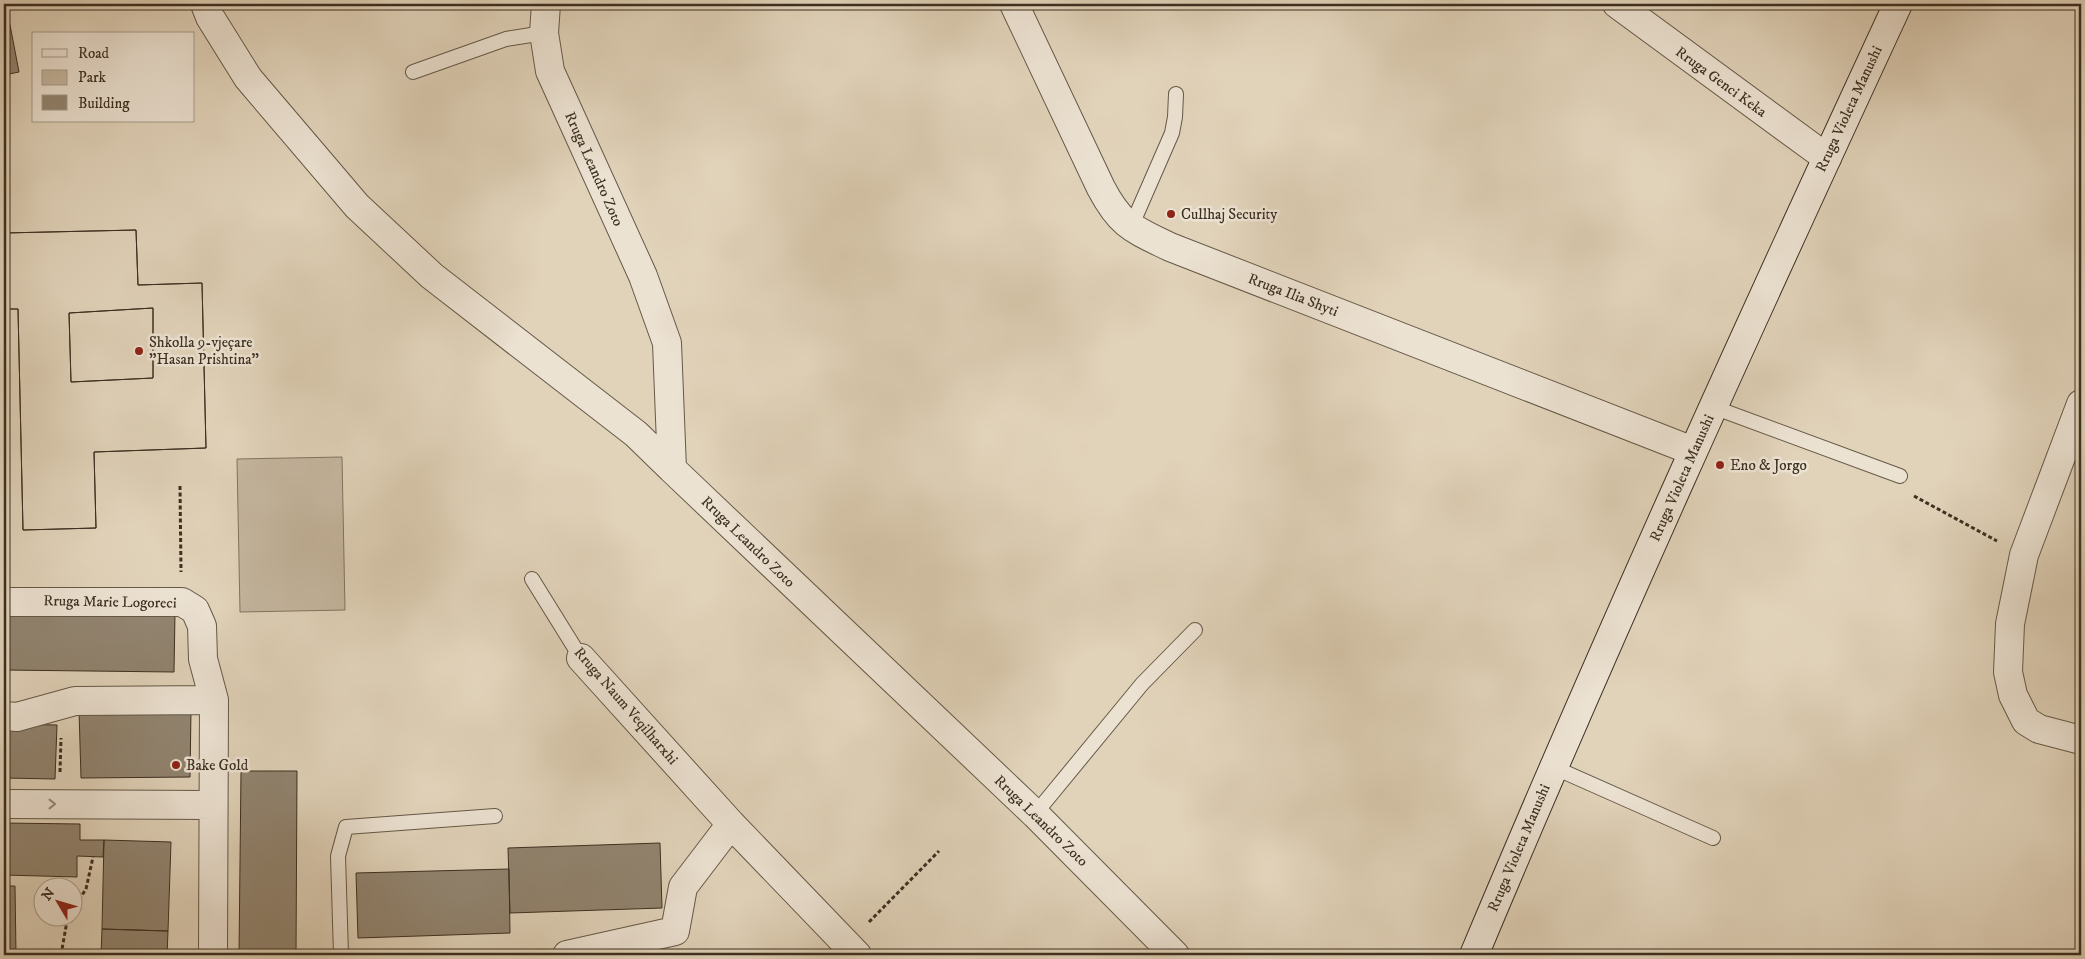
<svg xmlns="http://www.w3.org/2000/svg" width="2085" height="959" viewBox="0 0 2085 959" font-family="'IM FELL DW Pica',serif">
  <rect width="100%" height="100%" fill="#e1d3ba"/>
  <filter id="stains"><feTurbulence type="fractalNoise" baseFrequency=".004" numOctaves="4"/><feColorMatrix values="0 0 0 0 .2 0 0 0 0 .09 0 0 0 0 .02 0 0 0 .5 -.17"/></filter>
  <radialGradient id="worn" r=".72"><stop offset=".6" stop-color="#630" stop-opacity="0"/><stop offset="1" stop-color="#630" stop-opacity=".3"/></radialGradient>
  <!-- green -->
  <path fill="#c5b7a0" stroke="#807460" d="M 342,457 L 345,610 L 240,612 L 237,459 Z"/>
  <!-- building -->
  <path fill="#928571" stroke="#3c3021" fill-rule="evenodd" d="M 4,4 L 6,4 L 19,72 L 4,75 Z
    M 136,230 L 138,285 L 202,283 L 206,448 L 94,452 L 96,528 L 23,530 L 18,309 L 4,309 L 4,233 ZM 153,308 L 153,378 L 71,382 L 69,313 Z
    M 136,230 L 138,285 L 202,283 L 206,448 L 94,452 L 96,528 L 23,530 L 18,309 L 4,309 L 4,233 Z
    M 153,308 L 153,378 L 71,382 L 69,313 Z
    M 4,611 L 175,613 L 174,672 L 4,670 Z
    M 79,710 L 191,710 L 190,777 L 81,778 Z
    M 4,724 L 57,725 L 55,779 L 4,778 Z
    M 241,771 L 297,771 L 296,955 L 239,955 Z
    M 4,823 L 80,824 L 80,840 L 104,840 L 103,857 L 77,856 L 77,877 L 4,875 Z
    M 104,840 L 171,842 L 168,931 L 102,929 Z
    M 660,843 L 662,908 L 510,913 L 508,848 Z
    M 509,869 L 510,933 L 358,938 L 356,873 Z
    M 4,886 L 15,886 L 16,955 L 4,955 Z
    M 102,929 L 168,931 L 167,955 L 101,955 Z"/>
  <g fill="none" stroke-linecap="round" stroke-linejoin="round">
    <defs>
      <path id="lane" d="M 413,72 L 506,39 L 544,33
        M 1131,227 L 1172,133 L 1175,117 L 1176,94
        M 1713,407 L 1900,476
        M 532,579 L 581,658
        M 1553,767 L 1713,838
        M 1035,814 L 1142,684 L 1195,630
        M 341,955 L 338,856 L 346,827 L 495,816"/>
      <path id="street" d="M 205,4 L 210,17 L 248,78 L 357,206 L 432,276 L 636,434 L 672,469
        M 546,4 L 544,33 L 550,71 L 643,276 L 667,343 L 672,469 L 1035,814 L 1175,955
        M 1014,4 L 1101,188 C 1121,226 1133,229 1170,247 L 1693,451
        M 1617,4 L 1827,158
        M 2081,404 L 2024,555 L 2010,624 L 2008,672 L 2013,695 L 2026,721 L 2039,729 L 2081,740
        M 4,602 L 182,602 L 195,610 L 202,626 L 203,659 L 214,700 L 213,955
        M 581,658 L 731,824 L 857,955
        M 4,716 L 17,717 L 75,701 L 214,700
        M 4,804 L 213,805
        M 567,955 L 675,931 L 683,887 L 731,824"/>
      <path id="secondary" d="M 1474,955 C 1608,635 1752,319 1898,4"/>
    </defs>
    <!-- lane casing -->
    <use href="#lane" stroke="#655947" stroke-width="16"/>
    <!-- street casing -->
    <use href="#street" stroke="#655947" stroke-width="30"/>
    <!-- secondary casing -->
    <use href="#secondary" stroke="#3c3021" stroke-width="30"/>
    <!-- path -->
    <path stroke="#3c3021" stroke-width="3" stroke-dasharray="4 2.5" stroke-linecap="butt" d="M 180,486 L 181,572
      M 1914,496 L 1997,541
      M 60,772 L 61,738
      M 72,911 L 86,889 L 93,857
      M 869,922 L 939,851
      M 61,955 L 67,921 L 69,916"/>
    <!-- lane -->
    <use href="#lane" stroke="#ece2d2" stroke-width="14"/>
    <!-- street -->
    <use href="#street" stroke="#ece2d2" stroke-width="28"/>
    <!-- secondary -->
    <use href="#secondary" stroke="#ece2d2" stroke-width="28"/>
  </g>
  <!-- one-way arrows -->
  <defs><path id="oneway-chevron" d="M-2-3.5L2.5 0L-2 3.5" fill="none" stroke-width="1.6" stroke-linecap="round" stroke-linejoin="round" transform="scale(1.25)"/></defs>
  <use stroke="#94897a" href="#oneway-chevron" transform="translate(52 804)"/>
  <!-- markers -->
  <g fill="#8f2418" stroke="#ece2d2" stroke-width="2">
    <circle cx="1171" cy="214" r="5"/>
    <circle cx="139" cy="351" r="5"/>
    <circle cx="1720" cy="465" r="5"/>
    <circle cx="176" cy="765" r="5"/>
  </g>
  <g text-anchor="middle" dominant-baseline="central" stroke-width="5" stroke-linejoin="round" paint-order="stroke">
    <!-- street labels -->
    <g font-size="15" fill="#3c3021" stroke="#ece2d2">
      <text transform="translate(1721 82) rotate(36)">Rruga Genci Keka</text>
      <text transform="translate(1849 109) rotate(-65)">Rruga Violeta Manushi</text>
      <text transform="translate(594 169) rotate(66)">Rruga Leandro Zoto</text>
      <text transform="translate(1293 295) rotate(21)">Rruga Ilia Shyti</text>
      <text transform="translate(1682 478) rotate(-66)">Rruga Violeta Manushi</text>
      <text transform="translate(748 542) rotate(44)">Rruga Leandro Zoto</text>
      <text transform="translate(110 602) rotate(1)">Rruga Marie Logoreci</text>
      <text transform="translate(626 706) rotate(49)">Rruga Naum Veqilharxhi</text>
      <text transform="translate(1041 821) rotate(44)">Rruga Leandro Zoto</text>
      <text transform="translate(1519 848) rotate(-67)">Rruga Violeta Manushi</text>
    </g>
    <!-- poi labels -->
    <g font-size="15" fill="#3c3021" stroke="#ece2d2" text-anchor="start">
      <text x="1181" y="214">Cullhaj Security</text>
      <text x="149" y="342">Shkolla 9-vjeçare<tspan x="149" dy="17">"Hasan Prishtina"</tspan></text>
      <text x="1730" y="465">Eno &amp; Jorgo</text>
      <text x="186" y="765">Bake Gold</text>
    </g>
  </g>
  <!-- margin -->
  <rect width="2085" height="959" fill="none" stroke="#e1d3ba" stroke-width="20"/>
  <rect x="5" y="5" width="2075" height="949" fill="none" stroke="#3c3021" stroke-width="2.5"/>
  <rect x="10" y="10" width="2065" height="939" fill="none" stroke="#3c3021"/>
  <!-- legend -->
  <rect x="32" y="32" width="162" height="90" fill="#ece2d2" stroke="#a69b8b"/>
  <rect x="42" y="49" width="25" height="8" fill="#ece2d2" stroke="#a69b8b"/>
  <text x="78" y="58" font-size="15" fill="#3c3021">Road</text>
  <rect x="42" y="70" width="25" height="15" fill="#c5b7a0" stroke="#a69b8b"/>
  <text x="78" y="82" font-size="15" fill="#3c3021">Park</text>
  <rect x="42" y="95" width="25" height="15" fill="#928571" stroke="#a69b8b"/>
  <text x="78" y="108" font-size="15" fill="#3c3021">Building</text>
  <!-- north arrow -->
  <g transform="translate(58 902) rotate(308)"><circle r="24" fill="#ece2d2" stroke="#a69b8b"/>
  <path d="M0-4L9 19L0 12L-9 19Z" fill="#8f2418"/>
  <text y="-8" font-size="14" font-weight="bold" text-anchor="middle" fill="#3c3021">N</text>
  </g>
  <rect width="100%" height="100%" filter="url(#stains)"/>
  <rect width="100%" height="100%" fill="url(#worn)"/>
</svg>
